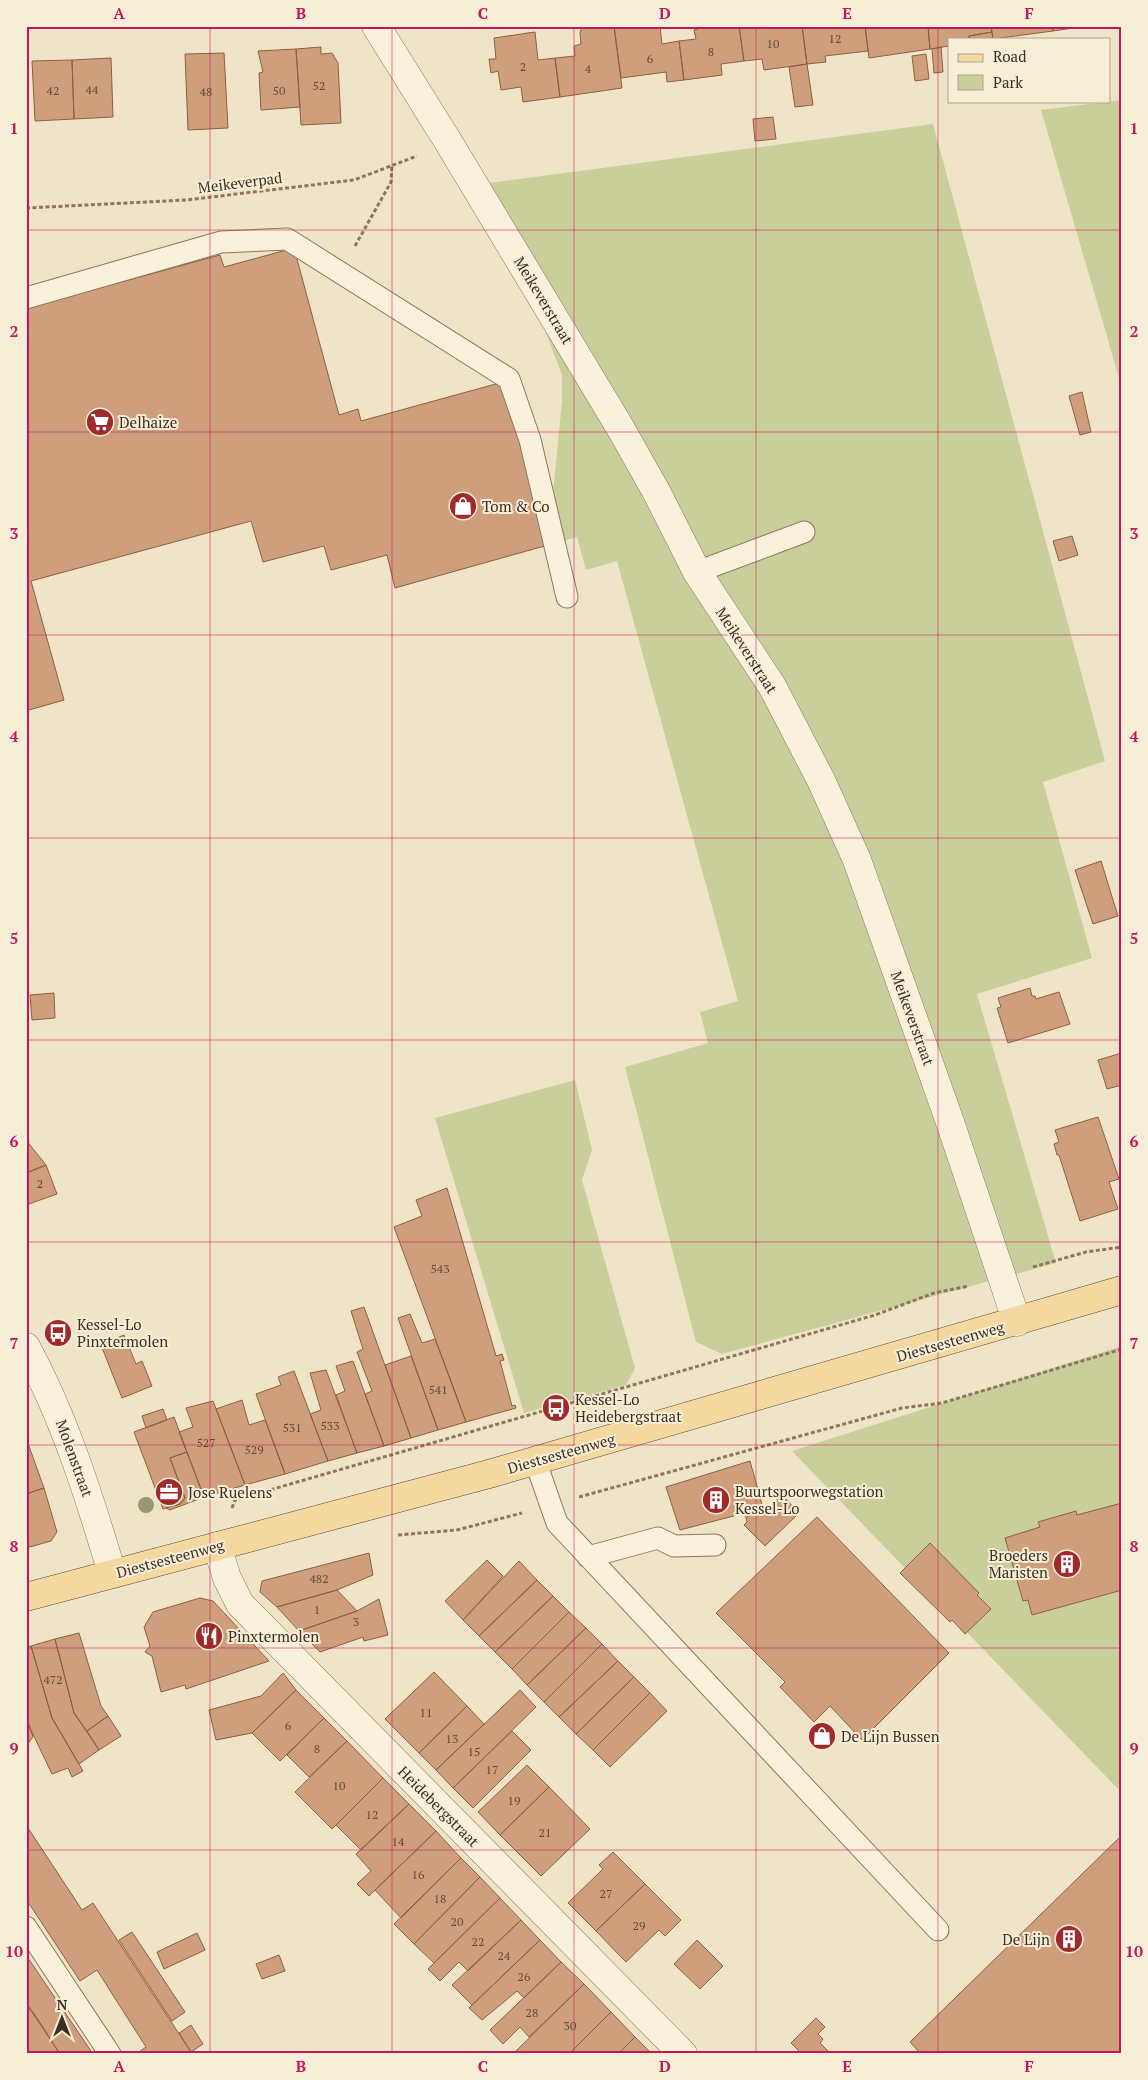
<svg xmlns="http://www.w3.org/2000/svg" width="1148" height="2080" viewBox="0 0 1148 2080" font-family="'PT Serif',serif">
  <rect width="100%" height="100%" fill="#f0e4c8"/>
  <!-- green -->
  <path fill="#c9cf9b" d="M 1122,100 L 1122,388 L 1041,110 Z
    M 933,124 L 1105,761 L 1043,782 L 1092,958 L 977,994 L 1056,1263 L 722,1354 L 696,1342 L 625,1067 L 708,1043 L 700,1012 L 738,1001 L 617,561 L 586,570 L 577,537 L 548,545 L 562,401 L 562,375 L 489,183 Z
    M 575,1080 L 592,1150 L 582,1180 L 635,1368 L 626,1385 L 524,1413 L 435,1118 Z
    M 1122,1346 L 1122,1793 L 792,1451 Z"/>
  <!-- building -->
  <path fill="#cf9f7d" stroke="#8d5f41" d="M 583,26 L 614,26 L 622,88 L 560,97 L 555,58 L 575,56 L 574,46 L 581,44 L 580,32 Z
    M 614,26 L 660,26 L 662,44 L 679,41 L 684,80 L 667,82 L 666,72 L 621,78 Z
    M 707,26 L 739,26 L 744,61 L 721,64 L 722,75 L 684,80 L 679,41 L 696,39 L 694,30 Z
    M 739,26 L 802,26 L 807,64 L 764,70 L 762,59 L 744,61 Z
    M 802,26 L 865,26 L 868,51 L 825,56 L 826,62 L 807,64 Z
    M 865,26 L 928,26 L 930,49 L 869,58 Z
    M 928,26 L 991,26 L 992,32 L 969,36 L 969,39 L 949,39 L 949,46 L 930,49 Z
    M 991,26 L 1052,26 L 1053,31 L 993,39 Z
    M 1052,26 L 1073,26 L 1073,28 L 1053,31 Z
    M 535,32 L 538,60 L 555,58 L 560,97 L 523,102 L 521,87 L 501,90 L 498,71 L 491,73 L 489,59 L 496,59 L 494,38 Z
    M 992,32 L 993,39 L 969,39 L 969,36 Z
    M 321,47 L 321,54 L 332,53 L 338,63 L 341,123 L 301,125 L 296,49 Z
    M 941,47 L 943,72 L 934,73 L 932,49 Z
    M 296,49 L 300,107 L 261,110 L 259,73 L 263,72 L 258,51 Z
    M 224,53 L 228,128 L 188,130 L 185,54 Z
    M 926,54 L 929,79 L 915,81 L 912,56 Z
    M 111,58 L 113,117 L 74,119 L 72,60 Z
    M 72,60 L 74,119 L 35,121 L 32,61 Z
    M 807,64 L 813,105 L 795,107 L 789,67 Z
    M 773,117 L 776,139 L 755,141 L 753,119 Z
    M 294,248 L 339,415 L 358,409 L 361,421 L 503,382 L 548,545 L 395,588 L 387,555 L 331,570 L 324,546 L 263,562 L 251,521 L 31,581 L 64,700 L 29,710 L 26,700 L 26,308 L 220,255 L 224,267 Z
    M 1082,392 L 1091,432 L 1080,435 L 1069,396 Z
    M 1072,536 L 1078,555 L 1059,561 L 1053,541 Z
    M 1101,861 L 1118,916 L 1093,924 L 1075,870 Z
    M 1030,988 L 1032,996 L 1035,996 L 1036,999 L 1059,992 L 1070,1024 L 1008,1043 L 997,1008 L 1001,1007 L 998,998 Z
    M 54,993 L 55,1018 L 32,1020 L 30,995 Z
    M 1122,1053 L 1122,1085 L 1107,1089 L 1098,1060 Z
    M 1098,1117 L 1119,1179 L 1109,1182 L 1118,1209 L 1080,1221 L 1059,1155 L 1057,1155 L 1054,1144 L 1059,1142 L 1055,1130 Z
    M 26,1140 L 46,1165 L 26,1173 Z
    M 46,1165 L 57,1194 L 26,1205 L 26,1173 Z
    M 447,1188 L 496,1356 L 502,1354 L 504,1360 L 500,1361 L 512,1406 L 515,1405 L 516,1408 L 466,1422 L 394,1227 L 422,1216 L 416,1200 Z
    M 364,1307 L 411,1438 L 384,1446 L 365,1394 L 372,1391 L 357,1352 L 363,1349 L 351,1311 Z
    M 410,1314 L 422,1343 L 435,1339 L 466,1422 L 438,1430 L 398,1318 Z
    M 124,1335 L 136,1364 L 142,1361 L 152,1386 L 122,1398 L 101,1345 Z
    M 411,1356 L 438,1430 L 411,1438 L 385,1365 Z
    M 353,1361 L 384,1446 L 357,1453 L 336,1395 L 345,1391 L 336,1366 Z
    M 326,1370 L 357,1453 L 328,1461 L 310,1414 L 321,1410 L 310,1373 Z
    M 294,1371 L 328,1461 L 285,1474 L 256,1394 L 281,1385 L 278,1377 Z
    M 242,1400 L 249,1425 L 265,1420 L 285,1474 L 245,1485 L 216,1409 Z
    M 213,1401 L 245,1485 L 204,1497 L 179,1432 L 193,1427 L 186,1408 Z
    M 163,1409 L 167,1420 L 146,1428 L 142,1416 Z
    M 174,1417 L 187,1452 L 170,1458 L 185,1498 L 180,1504 L 163,1509 L 134,1432 Z
    M 26,1438 L 44,1488 L 26,1494 Z
    M 187,1452 L 204,1497 L 170,1510 L 166,1508 L 180,1504 L 185,1498 L 170,1458 Z
    M 750,1461 L 763,1508 L 756,1510 L 757,1512 L 761,1515 L 782,1495 L 799,1513 L 765,1546 L 744,1525 L 747,1522 L 745,1513 L 680,1530 L 666,1487 Z
    M 44,1488 L 57,1532 L 51,1541 L 26,1548 L 26,1494 Z
    M 1122,1503 L 1122,1590 L 1032,1615 L 1028,1600 L 1023,1601 L 1005,1538 L 1040,1527 L 1038,1522 L 1076,1511 L 1077,1515 Z
    M 817,1517 L 949,1653 L 862,1740 L 830,1706 L 814,1722 L 780,1687 L 785,1682 L 716,1613 Z
    M 930,1543 L 979,1593 L 977,1595 L 991,1609 L 965,1634 L 952,1620 L 950,1622 L 900,1573 Z
    M 369,1553 L 373,1575 L 337,1590 L 277,1607 L 260,1592 L 262,1581 Z
    M 487,1560 L 503,1576 L 463,1620 L 445,1601 Z
    M 519,1561 L 537,1580 L 479,1636 L 463,1620 Z
    M 537,1580 L 553,1596 L 495,1652 L 479,1636 Z
    M 337,1590 L 357,1611 L 299,1631 L 277,1607 Z
    M 553,1596 L 569,1612 L 512,1669 L 495,1652 Z
    M 200,1598 L 213,1601 L 269,1661 L 186,1689 L 185,1685 L 161,1692 L 152,1656 L 145,1652 L 150,1646 L 144,1627 L 153,1612 Z
    M 379,1599 L 388,1635 L 364,1641 L 363,1637 L 320,1652 L 299,1631 L 357,1611 Z
    M 569,1612 L 586,1628 L 527,1685 L 512,1669 Z
    M 586,1628 L 602,1644 L 544,1702 L 527,1685 Z
    M 79,1633 L 101,1706 L 108,1716 L 87,1731 L 74,1713 L 55,1639 Z
    M 55,1639 L 74,1713 L 99,1750 L 79,1764 L 52,1718 L 31,1646 Z
    M 602,1644 L 618,1661 L 559,1717 L 544,1702 Z
    M 31,1646 L 52,1718 L 83,1771 L 72,1777 L 68,1768 L 52,1774 L 29,1726 L 26,1716 L 26,1648 Z
    M 618,1661 L 634,1677 L 576,1734 L 559,1717 Z
    M 434,1672 L 467,1706 L 419,1753 L 385,1719 Z
    M 283,1673 L 296,1690 L 252,1733 L 216,1740 L 209,1710 L 261,1696 Z
    M 634,1677 L 650,1693 L 593,1750 L 576,1734 Z
    M 296,1690 L 324,1718 L 280,1761 L 252,1733 Z
    M 520,1690 L 536,1707 L 453,1788 L 436,1770 Z
    M 650,1693 L 667,1711 L 610,1767 L 593,1750 Z
    M 467,1706 L 484,1724 L 436,1770 L 419,1753 Z
    M 26,1716 L 33,1737 L 26,1746 Z
    M 108,1716 L 121,1736 L 99,1750 L 87,1731 Z
    M 324,1718 L 347,1741 L 309,1777 L 287,1755 Z
    M 512,1731 L 531,1750 L 473,1808 L 453,1788 Z
    M 347,1741 L 383,1778 L 332,1829 L 295,1792 Z
    M 527,1765 L 549,1787 L 500,1835 L 478,1812 Z
    M 383,1778 L 409,1804 L 361,1850 L 336,1825 Z
    M 549,1787 L 590,1829 L 541,1876 L 500,1835 Z
    M 409,1804 L 436,1831 L 369,1896 L 357,1884 L 371,1871 L 356,1854 Z
    M 26,1825 L 82,1910 L 93,1903 L 191,2052 L 136,2054 L 146,2047 L 97,1970 L 80,1981 L 26,1899 Z
    M 436,1831 L 461,1858 L 401,1918 L 375,1890 Z
    M 1122,1835 L 1122,2054 L 921,2054 L 910,2042 Z
    M 613,1852 L 645,1884 L 596,1931 L 568,1903 L 603,1869 L 599,1865 Z
    M 461,1858 L 480,1877 L 414,1944 L 394,1924 Z
    M 480,1877 L 500,1898 L 434,1963 L 414,1944 Z
    M 645,1884 L 681,1920 L 665,1936 L 659,1930 L 626,1962 L 596,1931 Z
    M 500,1898 L 521,1920 L 468,1971 L 459,1962 L 440,1981 L 428,1969 Z
    M 521,1920 L 540,1940 L 472,2005 L 452,1985 Z
    M 132,1932 L 185,2012 L 172,2021 L 119,1940 Z
    M 197,1933 L 205,1950 L 164,1969 L 157,1952 Z
    M 540,1940 L 561,1962 L 524,1998 L 517,1991 L 482,2020 L 469,2008 Z
    M 697,1940 L 723,1966 L 700,1989 L 674,1964 Z
    M 26,1955 L 93,2054 L 60,2054 L 26,2003 Z
    M 279,1955 L 285,1971 L 262,1979 L 256,1964 Z
    M 561,1962 L 584,1984 L 529,2037 L 520,2027 L 503,2044 L 490,2030 Z
    M 584,1984 L 611,2012 L 569,2054 L 517,2054 L 515,2052 Z
    M 26,2003 L 37,2018 L 60,2054 L 26,2054 Z
    M 611,2012 L 635,2037 L 618,2054 L 569,2054 Z
    M 816,2018 L 825,2027 L 818,2034 L 823,2039 L 820,2043 L 831,2054 L 802,2054 L 791,2043 Z
    M 191,2025 L 203,2044 L 191,2052 L 179,2033 Z
    M 635,2037 L 652,2054 L 618,2054 Z"/>
  <g fill="none" stroke-linecap="round" stroke-linejoin="round">
    <defs>
      <path id="service" d="M 26,298 L 221,242 L 287,239 L 509,379 L 530,440 L 567,597
        M 697,572 L 804,532
        M 535,1460 L 557,1523 L 938,1930
        M 588,1557 L 658,1538 L 674,1546 L 715,1545
        M 26,1927 L 110,2054"/>
      <path id="minor" d="M 376,26 L 449,143 L 621,429 L 657,493 L 697,572 L 772,686 L 821,780 L 857,860 L 950,1122 L 1017,1322"/>
      <path id="tertiary" d="M 26,1347 C 65,1419 89,1496 112,1573
        M 217,1546 L 227,1578 L 240,1604 L 683,2054"/>
      <path id="primary" d="M 26,1597 L 489,1474 L 1122,1290"/>
    </defs>
    <!-- service casing -->
    <use href="#service" stroke="#8d765c" stroke-width="23"/>
    <!-- minor casing -->
    <use href="#minor" stroke="#8d765c" stroke-width="29"/>
    <!-- tertiary casing -->
    <use href="#tertiary" stroke="#8d765c" stroke-width="29"/>
    <!-- primary casing -->
    <use href="#primary" stroke="#5b4430" stroke-width="29"/>
    <!-- path -->
    <path stroke="#8d765c" stroke-width="3" stroke-dasharray="4 2.5" stroke-linecap="butt" d="M 26,208 L 186,200 L 354,180 L 417,156
      M 355,246 L 391,182 L 392,165
      M 1033,1267 L 1086,1252 L 1122,1247
      M 579,1497 L 902,1408 L 942,1403 L 1122,1349
      M 232,1508 L 235,1500 L 875,1315 L 934,1293 L 969,1286
      M 398,1535 L 457,1530 L 522,1513"/>
    <!-- service -->
    <use href="#service" stroke="#faf1dc" stroke-width="21"/>
    <!-- minor -->
    <use href="#minor" stroke="#faf1dc" stroke-width="28"/>
    <!-- tertiary -->
    <use href="#tertiary" stroke="#faf1dc" stroke-width="28"/>
    <!-- primary -->
    <use href="#primary" stroke="#f3d9a0" stroke-width="28"/>
  </g>
  <!-- trees -->
  <circle fill="#96986f" cx="146" cy="1505" r="8"/>
  <!-- grid -->
  <path fill="none" stroke="#c2185b" stroke-width="1" stroke-opacity="0.55" d="M 210,26 L 210,2054M 392,26 L 392,2054M 574,26 L 574,2054M 756,26 L 756,2054M 938,26 L 938,2054M 26,230 L 1122,230M 26,432 L 1122,432M 26,635 L 1122,635M 26,838 L 1122,838M 26,1040 L 1122,1040M 26,1242 L 1122,1242M 26,1445 L 1122,1445M 26,1648 L 1122,1648M 26,1850 L 1122,1850"/>
  <!-- icons -->
  <defs>
    <symbol id="supermarket-disc" viewBox="-11 -11 22 22"><circle r="9.5" fill="#9e2a2b" stroke="#f7eed8"/><path d="M-6-5.5h2.5l.6 2H6L4.5 2H-2.5L-4.4-4H-6ZM-1.5 3.2a1.3 1.3 0 1 0 .1 0ZM3 3.2a1.3 1.3 0 1 0 .1 0Z" fill="#fff"/></symbol>
    <symbol id="shop-disc" viewBox="-11 -11 22 22"><circle r="9.5" fill="#9e2a2b" stroke="#f7eed8"/><path d="M-5-2.5h2.3a2.7 3.5 0 0 1 5.4 0H5L5.5 6h-11ZM-1.5-2.5h3a1.5 2.3 0 0 0-3 0Z" fill="#fff"/></symbol>
    <symbol id="bus-disc" viewBox="-11 -11 22 22"><circle r="9.5" fill="#9e2a2b" stroke="#f7eed8"/><path d="M-5-6H5V4H4V6H2V4H-2V6H-4V4H-5ZM-3.5-4V0h7V-4ZM-3.5 1.2v1.5H-2V1.2ZM2 1.2v1.5H3.5V1.2Z" fill="#fff"/></symbol>
    <symbol id="office-disc" viewBox="-11 -11 22 22"><circle r="9.5" fill="#9e2a2b" stroke="#f7eed8"/><path d="M-6-3h4V-5.5h4V-3h4V5H-6ZM-1-4.5V-3h2v-1.5ZM-6 0V1H6V0Z" fill="#fff"/></symbol>
    <symbol id="building-disc" viewBox="-11 -11 22 22"><circle r="9.5" fill="#9e2a2b" stroke="#f7eed8"/><path d="M-4-6H4V6H1V3H-1V6H-4ZM-2.5-4.3h1.7v1.8h-1.7ZM.8-4.3h1.7v1.8H.8ZM-2.5-1h1.7V.8h-1.7ZM.8-1h1.7V.8H.8Z" fill="#fff"/></symbol>
    <symbol id="restaurant-disc" viewBox="-11 -11 22 22"><circle r="9.5" fill="#9e2a2b" stroke="#f7eed8"/><path d="M-5-6h1v4h1v-4h1v4h1v-4h1v5L-1.5 .5V6h-2V.5L-5-1ZM5-6V6H3V1.5H1.5Q1.5-4 5-6Z" fill="#fff"/></symbol>
  </defs>
  <g fill-rule="evenodd">
    <use href="#supermarket-disc" x="84" y="406" width="32" height="32"/>
    <use href="#shop-disc" x="447" y="490" width="32" height="32"/>
    <use href="#bus-disc" x="42" y="1317" width="32" height="32"/>
    <use href="#bus-disc" x="540" y="1392" width="32" height="32"/>
    <use href="#office-disc" x="153" y="1476" width="32" height="32"/>
    <use href="#building-disc" x="700" y="1484" width="32" height="32"/>
    <use href="#building-disc" x="1051" y="1548" width="32" height="32"/>
    <use href="#restaurant-disc" x="193" y="1620" width="32" height="32"/>
    <use href="#shop-disc" x="806" y="1720" width="32" height="32"/>
    <use href="#building-disc" x="1053" y="1923" width="32" height="32"/>
  </g>
  <g text-anchor="middle" dominant-baseline="central" stroke-width="4" stroke-linejoin="round" paint-order="stroke">
    <!-- number labels -->
    <g font-size="12" fill="#624a37">
      <text x="835" y="38">12</text>
      <text x="773" y="43">10</text>
      <text x="711" y="51">8</text>
      <text x="650" y="58">6</text>
      <text x="523" y="66">2</text>
      <text x="588" y="68">4</text>
      <text x="319" y="85">52</text>
      <text x="92" y="89">44</text>
      <text x="53" y="90">42</text>
      <text x="279" y="90">50</text>
      <text x="206" y="91">48</text>
      <text x="40" y="1183">2</text>
      <text x="440" y="1268">543</text>
      <text x="438" y="1389">541</text>
      <text x="330" y="1425">533</text>
      <text x="292" y="1427">531</text>
      <text x="206" y="1442">527</text>
      <text x="254" y="1449">529</text>
      <text x="319" y="1578">482</text>
      <text x="317" y="1609">1</text>
      <text x="356" y="1621">3</text>
      <text x="53" y="1679">472</text>
      <text x="426" y="1712">11</text>
      <text x="288" y="1725">6</text>
      <text x="452" y="1738">13</text>
      <text x="317" y="1748">8</text>
      <text x="474" y="1751">15</text>
      <text x="492" y="1769">17</text>
      <text x="339" y="1785">10</text>
      <text x="514" y="1800">19</text>
      <text x="372" y="1814">12</text>
      <text x="545" y="1832">21</text>
      <text x="398" y="1841">14</text>
      <text x="418" y="1874">16</text>
      <text x="606" y="1893">27</text>
      <text x="440" y="1898">18</text>
      <text x="457" y="1921">20</text>
      <text x="639" y="1925">29</text>
      <text x="478" y="1941">22</text>
      <text x="504" y="1955">24</text>
      <text x="524" y="1976">26</text>
      <text x="532" y="2012">28</text>
      <text x="570" y="2025">30</text>
    </g>
    <!-- street labels -->
    <g font-size="15" fill="#3d2e20" stroke="#f7eed8">
      <text transform="translate(240 182) rotate(-7)">Meikeverpad</text>
      <text transform="translate(544 300) rotate(59)">Meikeverstraat</text>
      <text transform="translate(747 650) rotate(57)">Meikeverstraat</text>
      <text transform="translate(913 1018) rotate(70)">Meikeverstraat</text>
      <text transform="translate(950 1341) rotate(-16)">Diestsesteenweg</text>
      <text transform="translate(561 1453) rotate(-16)">Diestsesteenweg</text>
      <text transform="translate(75 1458) rotate(70)">Molenstraat</text>
      <text transform="translate(170 1558) rotate(-15)">Diestsesteenweg</text>
      <text transform="translate(439 1806) rotate(45)">Heidebergstraat</text>
    </g>
    <!-- poi labels -->
    <g font-size="15" fill="#3d2e20" stroke="#f7eed8" text-anchor="start">
      <text x="119" y="422">Delhaize</text>
      <text x="482" y="506">Tom &amp; Co</text>
      <text x="77" y="1324">Kessel-Lo<tspan x="77" dy="17">Pinxtermolen</tspan></text>
      <text x="575" y="1399">Kessel-Lo<tspan x="575" dy="17">Heidebergstraat</tspan></text>
      <text x="735" y="1491">Buurtspoorwegstation<tspan x="735" dy="17">Kessel-Lo</tspan></text>
      <text x="188" y="1492">Jose Ruelens</text>
      <text x="1048" y="1555" text-anchor="end">Broeders<tspan x="1048" dy="17">Maristen</tspan></text>
      <text x="228" y="1636">Pinxtermolen</text>
      <text x="841" y="1736">De Lijn Bussen</text>
      <text x="1050" y="1939" text-anchor="end">De Lijn</text>
    </g>
  </g>
  <!-- border -->
  <rect width="1148" height="2080" fill="none" stroke="#f7eed8" stroke-width="55"/>
  <!-- legend -->
  <rect x="948" y="38" width="162" height="65" fill="#f7eed8" stroke="#ada18e"/>
  <rect x="958" y="54" width="25" height="8" fill="#f3d9a0" stroke="#ada18e"/>
  <text x="993" y="62" font-size="15" fill="#3d2e20">Road</text>
  <rect x="958" y="75" width="25" height="15" fill="#c9cf9b" stroke="#ada18e"/>
  <text x="993" y="88" font-size="15" fill="#3d2e20">Park</text>
  <!-- north arrow -->
  <g transform="translate(62 2018)" stroke="#f7eed8" stroke-width="4" paint-order="stroke">
  <path d="M0-4L9 19L0 12L-9 19Z" fill="#3d2e20"/>
  <text y="-8" font-size="14" font-weight="bold" text-anchor="middle" fill="#3d2e20">N</text>
  </g>
  <rect x="28" y="28" width="1092" height="2024" fill="none" stroke="#c2185b" stroke-width="2"/>
  <g font-size="16" text-anchor="middle" font-weight="bold" fill="#c2185b">
    <text x="119" y="19">A</text>
    <text x="301" y="19">B</text>
    <text x="483" y="19">C</text>
    <text x="665" y="19">D</text>
    <text x="847" y="19">E</text>
    <text x="1029" y="19">F</text>
    <text x="14" y="134">1</text>
    <text x="1134" y="134">1</text>
    <text x="14" y="337">2</text>
    <text x="1134" y="337">2</text>
    <text x="14" y="539">3</text>
    <text x="1134" y="539">3</text>
    <text x="14" y="742">4</text>
    <text x="1134" y="742">4</text>
    <text x="14" y="944">5</text>
    <text x="1134" y="944">5</text>
    <text x="14" y="1147">6</text>
    <text x="1134" y="1147">6</text>
    <text x="14" y="1349">7</text>
    <text x="1134" y="1349">7</text>
    <text x="14" y="1552">8</text>
    <text x="1134" y="1552">8</text>
    <text x="14" y="1754">9</text>
    <text x="1134" y="1754">9</text>
    <text x="14" y="1957">10</text>
    <text x="1134" y="1957">10</text>
    <text x="119" y="2072">A</text>
    <text x="301" y="2072">B</text>
    <text x="483" y="2072">C</text>
    <text x="665" y="2072">D</text>
    <text x="847" y="2072">E</text>
    <text x="1029" y="2072">F</text>
  </g>
</svg>
